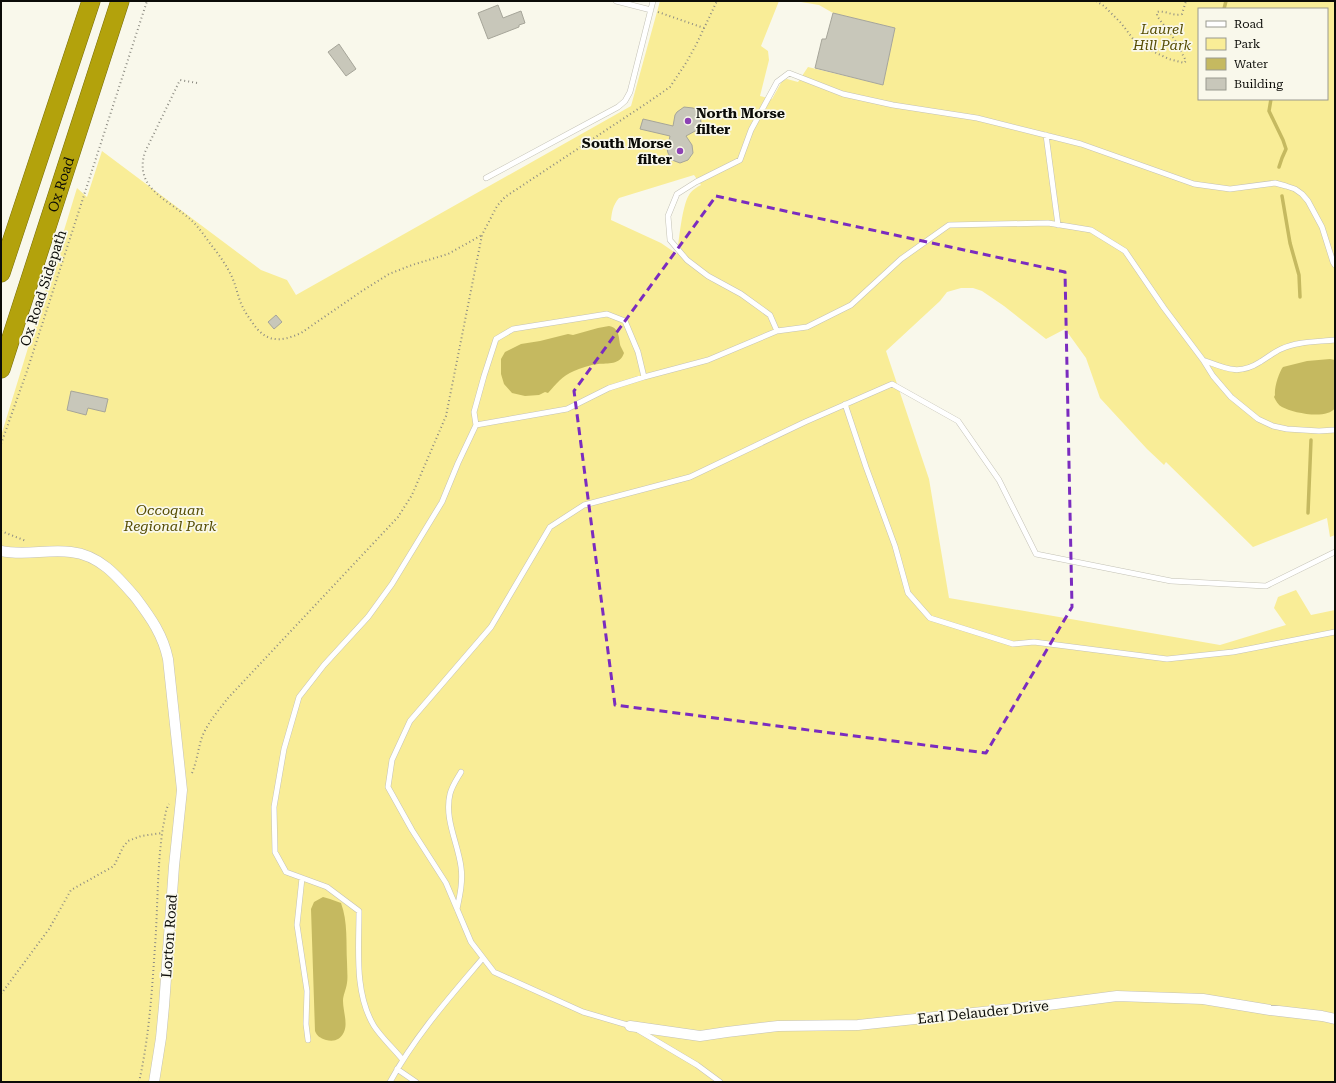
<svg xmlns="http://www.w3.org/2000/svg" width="1336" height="1083" viewBox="0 0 1336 1083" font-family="'Roboto Serif',serif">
  <rect width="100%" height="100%" fill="#f9f8eb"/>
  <!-- green -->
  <path fill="#f9ed97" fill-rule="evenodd" d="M 660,1 L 779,1 L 761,46 L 768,51 L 769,60 L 760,96 L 772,99 L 782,81 L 787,79 L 798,82 L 808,67 L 883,85 L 895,28 L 833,13 L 819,5 L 795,1 L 1335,1 L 1335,535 L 1330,537 L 1327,518 L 1253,547 L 1166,462 L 1164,465 L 1147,449 L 1100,398 L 1086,358 L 1065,329 L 1046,339 L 1004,306 L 982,291 L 973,288 L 961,288 L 947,292 L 940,301 L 886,351 L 929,479 L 949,598 L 1220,645 L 1286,625 L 1274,608 L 1278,597 L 1296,590 L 1311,615 L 1335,610 L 1335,1082 L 1,1082 L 1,436 L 77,188 L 87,197 L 102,151 L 261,270 L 287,280 L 296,295 L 631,106 ZM 1199,9 L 1327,9 L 1327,99 L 1199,99 ZM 694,175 L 701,185 C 697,187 691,191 689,195 C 682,206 679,240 677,254 L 661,243 L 611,220 C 612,211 613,205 619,198 Z"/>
  <!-- water -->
  <path fill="#c5b960" d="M 609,326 C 621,328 618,340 621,347 C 622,349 623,351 624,353 C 620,365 608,363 598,364 C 590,365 581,368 574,371 C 562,376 556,384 548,393 L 545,392 L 539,395 L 525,396 L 512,393 L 504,384 L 501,374 L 501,359 L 505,352 L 521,344 L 540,341 L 568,334 L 573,335 L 598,328 Z
    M 1330,359 L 1335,360 L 1335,408 C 1327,420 1293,413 1282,407 C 1278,405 1276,401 1274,397 L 1275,395 C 1274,388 1279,372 1283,367 L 1307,361 Z
    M 323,897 L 330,899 L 341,903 C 348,922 346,943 347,962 C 347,969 348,977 347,983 C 346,990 343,995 343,1001 C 343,1011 348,1023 344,1032 C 340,1040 334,1042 326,1040 C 320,1038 317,1036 315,1031 L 311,909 L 314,902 Z"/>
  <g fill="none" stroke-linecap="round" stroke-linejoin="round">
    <!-- stream -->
    <path stroke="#c5b960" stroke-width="3.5" d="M 1224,9 L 1226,1
      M 1271,99 L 1269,111 L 1283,140 L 1286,149 L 1282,158 L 1279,167
      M 1282,196 L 1290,243 L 1299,275 L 1300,297
      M 1308,513 L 1311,440"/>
  </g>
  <!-- building -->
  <path fill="#c8c7ba" stroke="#a6a599" d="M 498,5 L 503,18 L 521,11 L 525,23 L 519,25 L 519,27 L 488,39 L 478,13 Z
    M 833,13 L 895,28 L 883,85 L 815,68 L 822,39 L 826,39 Z
    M 339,44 L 356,69 L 346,76 L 328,52 Z
    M 684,107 L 693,108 L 697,110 L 700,114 L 701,122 L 697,130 L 686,136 L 692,145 L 693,153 L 688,160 L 680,163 L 672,160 L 668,153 L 667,149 L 670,136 L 640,129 L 643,119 L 673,126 L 675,115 L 677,112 Z
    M 276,315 L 282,322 L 274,329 L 268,322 Z
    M 71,391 L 108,399 L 105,412 L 88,408 L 86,415 L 67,410 Z"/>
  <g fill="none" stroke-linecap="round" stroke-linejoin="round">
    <defs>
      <path id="lane" d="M 616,1 L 651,10
        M 1046,135 L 1058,225
        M 486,178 L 618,107 L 625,101 L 630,92 L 653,1
        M 1335,265 L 1333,262 L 1322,227 L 1308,201 L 1302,194 L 1295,189 L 1286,186 L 1275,183 L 1230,189 L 1194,184 L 1081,144 L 977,118 L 893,105 L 843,94 L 789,73 L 777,82 L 751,130 L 740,160 L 696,182 L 677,194 L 668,216 L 670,240 L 687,260 L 708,276 L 741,294 L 770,315 L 777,331 L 807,327 L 851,305 L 901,259 L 949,225 L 1048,223 L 1091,230 L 1125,251 L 1164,308 L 1203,360 L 1213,376 L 1231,397 L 1258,419 L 1273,426 L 1287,429 L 1319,431 L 1335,430
        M 1203,360 C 1225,368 1238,376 1260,362 C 1267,358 1274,352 1281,349 C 1298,341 1317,342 1335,340
        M 644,377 L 609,388 L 567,409 L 476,425 L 474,412 L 484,376 L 496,339 L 513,329 L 607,314 L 625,321 L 638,352 L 644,377 L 708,360 L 777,331
        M 845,404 L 866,467 L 895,546 L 908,593 L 930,618 L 1013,644 L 1034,642 L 1167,659 L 1233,652 L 1335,632
        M 302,878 L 297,925 L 307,991 L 306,1024 L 308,1040
        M 457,909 C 460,895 463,881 461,867 C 458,843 444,819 450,794 C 452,786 457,779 461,772
        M 631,1026 L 583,1012 L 494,972 L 471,942 L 446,883 L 412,830 L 388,787 L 392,760 L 410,721 L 491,627 L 550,527 L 584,505 L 690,477 L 805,422 L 892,384 L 958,421 L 999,480 L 1036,554 L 1171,581 L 1266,586 L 1335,552
        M 638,1030 L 697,1065 L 720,1082
        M 402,1059 C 394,1049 381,1037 374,1026 C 354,993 359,949 359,911 L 327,887 L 286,872 L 275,852 L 274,807 L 284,749 L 299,697 L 324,665 L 368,617 L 392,584 L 442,502 L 458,463 L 476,425
        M 397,1069 L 416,1082
        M 390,1082 C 415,1036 449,998 483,958"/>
      <path id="street" d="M 1,551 C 25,556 47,549 71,552 C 100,555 118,577 136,598 C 151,618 163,635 168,659 L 182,790 L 174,866 L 164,1006 L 161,1038 L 154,1082
        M 630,1026 L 700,1036 L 727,1032 L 778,1026 L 858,1025 L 1048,1005 L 1117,996 L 1203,999 L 1270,1010 L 1322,1016 L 1335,1019"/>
      <g id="highway">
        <path d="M 1,273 L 91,1"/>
        <path id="s1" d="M 1,369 L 120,1"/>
      </g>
    </defs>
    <!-- lane casing -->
    <use href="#lane" stroke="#c4c2b6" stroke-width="6"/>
    <!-- street casing -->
    <use href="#street" stroke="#c4c2b6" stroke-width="11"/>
    <!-- highway casing -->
    <use href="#highway" stroke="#796e0b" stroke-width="19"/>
    <!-- path -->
    <path stroke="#8d8c83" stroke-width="2" stroke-dasharray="1 3" stroke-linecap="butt" d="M 1096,1 L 1104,6 L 1121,23 L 1137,44 L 1169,59 L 1184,63 L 1186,61 L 1175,40 L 1157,16 L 1157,12 C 1166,10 1173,17 1182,14 L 1186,1
      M 658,12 L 704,28
      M 197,83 L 180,80 L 145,152 C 134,186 164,198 185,215 C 193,221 198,227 204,235 C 213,248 224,260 231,275 C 235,283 237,292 240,301 C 243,309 247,315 252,322 C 265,342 279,343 301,333 L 362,291 L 389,274 L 412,265 L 448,254 L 482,235
      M 1,444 L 27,371 L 147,1
      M 1,531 L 26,541
      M 192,773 C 197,761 198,749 202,737 C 208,722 219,710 228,698 L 398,517 L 412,495 L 446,416 L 482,235 L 497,206 L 505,197 L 647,103 L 670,87 L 686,63 L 696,45 L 717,1
      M 1,994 L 49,929 L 71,890 L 114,866 L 123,847 L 128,841 L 141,836 L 162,833
      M 139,1082 C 149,1038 152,991 155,946 C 158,906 157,866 163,827 C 165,819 165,810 169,804"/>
    <!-- lane -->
    <use href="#lane" stroke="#fff" stroke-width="5"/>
    <!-- street -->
    <use href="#street" stroke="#fff" stroke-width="10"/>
    <!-- highway -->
    <use href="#highway" stroke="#b3a20c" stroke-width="18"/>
  </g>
  <!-- marked area -->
  <path fill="none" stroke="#7b2cbf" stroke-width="3" stroke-dasharray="8 5" stroke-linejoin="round" d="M 716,196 L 1065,272 L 1072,607 L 986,753 L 615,705 L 574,391 Z"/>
  <!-- markers -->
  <g fill="#8c42b4" stroke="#f9f8eb" stroke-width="1.5">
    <circle cx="688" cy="121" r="4"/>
    <circle cx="680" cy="151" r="4"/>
  </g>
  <g text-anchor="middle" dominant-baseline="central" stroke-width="3.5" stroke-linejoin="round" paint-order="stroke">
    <!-- park labels -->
    <g font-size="14" font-style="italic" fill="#554c02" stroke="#f9f8eb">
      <text x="1162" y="29">Laurel<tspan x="1162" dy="16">Hill Park</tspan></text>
      <text x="170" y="510">Occoquan<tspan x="170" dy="16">Regional Park</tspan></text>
    </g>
    <!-- poi labels -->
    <g font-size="14" font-weight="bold" fill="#0c0c08" stroke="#f9f8eb" text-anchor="start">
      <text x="696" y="113">North Morse<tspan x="696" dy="16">filter</tspan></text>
      <text x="672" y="143" text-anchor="end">South Morse<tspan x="672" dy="16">filter</tspan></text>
    </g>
    <!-- street labels -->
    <g font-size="14" fill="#0c0c08" stroke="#f9f8eb">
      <text stroke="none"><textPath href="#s1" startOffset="194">Ox Road</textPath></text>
      <text transform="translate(43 288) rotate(-72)">Ox Road Sidepath</text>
      <text transform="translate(169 936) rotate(-86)">Lorton Road</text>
      <text transform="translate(983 1012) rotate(-6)">Earl Delauder Drive</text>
    </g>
  </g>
  <!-- border -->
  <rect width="1336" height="1083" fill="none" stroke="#0c0c08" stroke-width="4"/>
  <!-- legend -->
  <rect x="1198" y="8" width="130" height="92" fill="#f9f8eb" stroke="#9a9a90"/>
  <rect x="1206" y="21" width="20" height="6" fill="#ffffff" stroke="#9a9a90"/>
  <text x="1234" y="28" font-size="12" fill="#0c0c08">Road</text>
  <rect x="1206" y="38" width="20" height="12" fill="#f9ed97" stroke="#9a9a90"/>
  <text x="1234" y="48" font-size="12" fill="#0c0c08">Park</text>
  <rect x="1206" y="58" width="20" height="12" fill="#c5b960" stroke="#9a9a90"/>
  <text x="1234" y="68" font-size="12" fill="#0c0c08">Water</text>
  <rect x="1206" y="78" width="20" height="12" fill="#c8c7ba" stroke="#9a9a90"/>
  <text x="1234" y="88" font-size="12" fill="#0c0c08">Building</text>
</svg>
